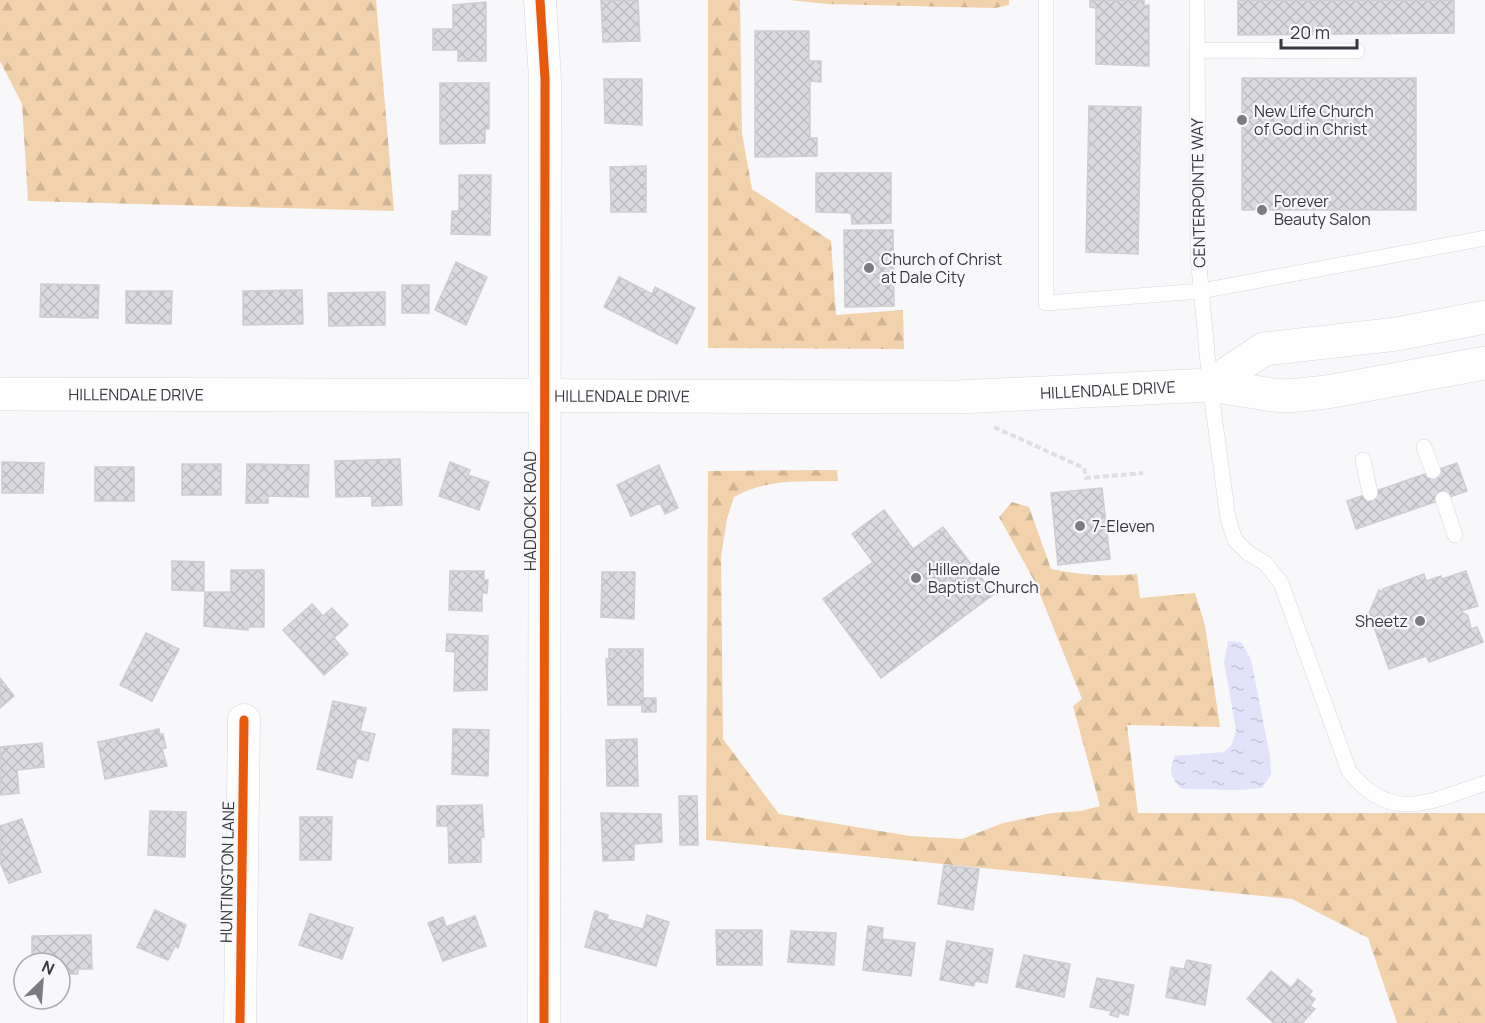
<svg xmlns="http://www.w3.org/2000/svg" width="1485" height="1023" viewBox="0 0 1485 1023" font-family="Manrope,sans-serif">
  <defs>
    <pattern id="forest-firs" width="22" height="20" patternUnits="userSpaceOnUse" patternTransform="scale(1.5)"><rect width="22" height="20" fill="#f2d2ac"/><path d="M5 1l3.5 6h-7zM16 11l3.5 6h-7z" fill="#d0b595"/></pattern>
    <pattern id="water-ripples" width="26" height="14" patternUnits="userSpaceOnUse" patternTransform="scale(1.5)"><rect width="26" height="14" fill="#e2e3fb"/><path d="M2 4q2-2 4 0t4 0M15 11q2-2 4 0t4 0" fill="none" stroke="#c2c4d8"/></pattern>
    <pattern id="building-cross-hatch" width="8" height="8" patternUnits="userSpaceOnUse" patternTransform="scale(1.5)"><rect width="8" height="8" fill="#dadae1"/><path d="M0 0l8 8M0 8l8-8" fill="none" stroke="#bcbcc2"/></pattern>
  </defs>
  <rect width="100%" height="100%" fill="#f8f8fb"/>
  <!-- forest -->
  <path fill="url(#forest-firs)" d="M 0,0 L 376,0 L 394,211 L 28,201 L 22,104 L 0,61 Z
    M 708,0 L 740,0 L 742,133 L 752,189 L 831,241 L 836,315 L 903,310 L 904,349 L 708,348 Z
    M 789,0 L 1009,0 L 1009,5 L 995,8 L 827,4 Z
    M 837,470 L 838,481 C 800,482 768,478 734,497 L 727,519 L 721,557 L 723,739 L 779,814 L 910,836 L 962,839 L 1003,823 L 1052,813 L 1081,811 L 1100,806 L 1073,706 L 1082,699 L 1035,582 L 999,517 L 1012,502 L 1029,507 L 1051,569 C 1080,575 1108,577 1137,574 L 1140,598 L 1195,593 L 1205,625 L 1220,727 L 1127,725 L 1138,813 L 1485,813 L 1485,1023 L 1397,1023 L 1368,938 L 1292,899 L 706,840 L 708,471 Z"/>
  <!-- water -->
  <path fill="url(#water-ripples)" d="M 1228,641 L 1241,642 L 1251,659 L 1270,756 L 1271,775 L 1262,788 L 1240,790 L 1182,789 C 1170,778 1168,771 1175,756 L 1224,752 L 1232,744 L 1236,730 L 1224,662 Z"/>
  <!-- building -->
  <path fill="url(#building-cross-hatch)" stroke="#cdcdd2" stroke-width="1.5" d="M 601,0 L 638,0 L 640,41 L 603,42 Z
    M 1090,0 L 1144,0 L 1144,6 L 1149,5 L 1149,66 L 1096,64 L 1096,8 L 1090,7 Z
    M 1238,0 L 1454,0 L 1454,33 L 1238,35 Z
    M 486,2 L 486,61 L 458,61 L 458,50 L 433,50 L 433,29 L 453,29 L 453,5 Z
    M 755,31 L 809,31 L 809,61 L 821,61 L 821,82 L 810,81 L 810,138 L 817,138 L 817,156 L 755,157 Z
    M 1242,78 L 1416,78 L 1416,210 L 1242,210 Z
    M 604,79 L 642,79 L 642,125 L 605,123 Z
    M 440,83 L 489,83 L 489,129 L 485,129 L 485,143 L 440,144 Z
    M 1089,106 L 1141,107 L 1138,254 L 1086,252 Z
    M 646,166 L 646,212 L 611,212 L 610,167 Z
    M 816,173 L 891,173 L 891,223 L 852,224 L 851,213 L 816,212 Z
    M 459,175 L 491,175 L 490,235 L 451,234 L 452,211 L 459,211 Z
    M 844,230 L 893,230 L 894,306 L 845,307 Z
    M 456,262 L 487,277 L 466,325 L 435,310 Z
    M 619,277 L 652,294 L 655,287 L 695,308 L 677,344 L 604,307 Z
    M 41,284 L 99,285 L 98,318 L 40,317 Z
    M 402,285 L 429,285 L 429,313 L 402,313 Z
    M 302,290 L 303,324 L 243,325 L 243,291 Z
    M 126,291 L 172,291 L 171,324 L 126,323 Z
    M 385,292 L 385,325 L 329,326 L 328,293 Z
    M 400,459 L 402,505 L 372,506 L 372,496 L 336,497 L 335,461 Z
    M 2,462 L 44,463 L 43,493 L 2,493 Z
    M 450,462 L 470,470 L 468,475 L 489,482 L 479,510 L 439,496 Z
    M 1457,463 L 1467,491 L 1356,529 L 1347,501 Z
    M 182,464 L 221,464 L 221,495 L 182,495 Z
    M 247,464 L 309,465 L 308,497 L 268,496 L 268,503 L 246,503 Z
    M 659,465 L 678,508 L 665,514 L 660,503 L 631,516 L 617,485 Z
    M 95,467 L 134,467 L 134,501 L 95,501 Z
    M 1102,488 L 1110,559 L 1058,565 L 1051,493 Z
    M 884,510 L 913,549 L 943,527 L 994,594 L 881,678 L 823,599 L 873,562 L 852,534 Z
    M 172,561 L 204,562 L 204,591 L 172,590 Z
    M 231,570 L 264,570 L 264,627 L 248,627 L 248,630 L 204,626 L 205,592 L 231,592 Z
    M 450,571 L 484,571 L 484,580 L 488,580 L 487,593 L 482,593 L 482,611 L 449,610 Z
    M 1466,571 L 1478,606 L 1461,611 L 1468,616 L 1471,629 L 1477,627 L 1483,642 L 1429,662 L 1426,656 L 1389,669 L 1369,613 L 1379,590 L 1384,592 L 1383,589 L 1424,574 L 1426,581 L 1441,576 L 1442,579 Z
    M 602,572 L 635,572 L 634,619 L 601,617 Z
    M 312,604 L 323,616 L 332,608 L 348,625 L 334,638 L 348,654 L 324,675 L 283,630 Z
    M 146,633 L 179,649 L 152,701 L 120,685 Z
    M 447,634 L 488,636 L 487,690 L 454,691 L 455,652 L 446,651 Z
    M 609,649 L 643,649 L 643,698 L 656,698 L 656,712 L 642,712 L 642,705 L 608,705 L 606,659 L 609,659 Z
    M 0,678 L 14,696 L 0,708 Z
    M 333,701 L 366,708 L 360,731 L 375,734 L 368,761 L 357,758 L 352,778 L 317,769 Z
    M 159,729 L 160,735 L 163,734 L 166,748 L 162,749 L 167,766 L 105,779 L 98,742 Z
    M 453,729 L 489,730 L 488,776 L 452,774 Z
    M 637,739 L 638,786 L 607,786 L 606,740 Z
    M 42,743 L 44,767 L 17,770 L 19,793 L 0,795 L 0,747 Z
    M 679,796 L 697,796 L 698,845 L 680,845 Z
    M 482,805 L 484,837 L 481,837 L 481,862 L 449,863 L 448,826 L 437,826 L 437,806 Z
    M 150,811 L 186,812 L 185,857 L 148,855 Z
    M 601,813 L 661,814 L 662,842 L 634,844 L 634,860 L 603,861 Z
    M 300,817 L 332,817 L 331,860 L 300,860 Z
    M 22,819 L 41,872 L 9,883 L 0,862 L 0,826 Z
    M 944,865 L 979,869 L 973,910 L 938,904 Z
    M 155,910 L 186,925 L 178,948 L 175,946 L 168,960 L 137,947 Z
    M 595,911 L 608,915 L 607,919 L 643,929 L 647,915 L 669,922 L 656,966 L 585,947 Z
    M 310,914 L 353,928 L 342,959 L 299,945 Z
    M 475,916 L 486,946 L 443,961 L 428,923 L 443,917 L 446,927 Z
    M 868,926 L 883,928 L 882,939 L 915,943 L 911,976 L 863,970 Z
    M 716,930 L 762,930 L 762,965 L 717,965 Z
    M 791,931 L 836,933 L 834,965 L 788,962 Z
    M 91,935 L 92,969 L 78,969 L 78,974 L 60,974 L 60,963 L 32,963 L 32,936 Z
    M 947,941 L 993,949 L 987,983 L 975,981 L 974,986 L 940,980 Z
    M 1024,955 L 1070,964 L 1064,997 L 1016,987 Z
    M 1187,960 L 1211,965 L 1205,1005 L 1166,997 L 1171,967 L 1184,969 Z
    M 1271,971 L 1291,988 L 1298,979 L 1312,991 L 1309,995 L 1315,999 L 1310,1006 L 1315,1009 L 1302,1023 L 1274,1023 L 1247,999 Z
    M 1097,978 L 1134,985 L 1128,1015 L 1119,1013 L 1118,1017 L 1110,1015 L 1111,1011 L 1090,1007 Z"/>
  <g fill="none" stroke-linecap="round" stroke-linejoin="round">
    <defs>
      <path id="service" d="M 1046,0 L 1046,303 L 1201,291 L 1485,238
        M 1197,0 L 1198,255 L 1210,385 L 1228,518 L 1235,540 L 1248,553 L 1265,563 L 1281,583 L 1349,771 C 1392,825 1431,801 1485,783
        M 1197,50 L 1357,51
        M 1424,447 L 1433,471
        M 1363,460 L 1370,493
        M 1443,499 L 1455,535"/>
      <path id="minor" d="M 540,0 L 545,79 L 544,1023
        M 240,1023 L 244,720"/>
      <g id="secondary">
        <path d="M 1210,385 L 1264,349 L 1397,334 L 1485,317"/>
        <path id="s1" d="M 0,394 L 958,397 L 1210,385 L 1273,395 L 1288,396 L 1327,392 L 1485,363"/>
      </g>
    </defs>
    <!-- service casing -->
    <use href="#service" stroke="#d6d6dd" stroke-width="16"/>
    <!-- minor casing -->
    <use href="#minor" stroke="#d6d6dd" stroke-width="33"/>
    <!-- secondary casing -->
    <use href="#secondary" stroke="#d6d6dd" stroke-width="34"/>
    <!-- path -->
    <path stroke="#dedfe1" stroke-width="4" stroke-dasharray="6 3" stroke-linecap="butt" d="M 994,427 L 1084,468 L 1086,478 L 1143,473"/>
    <!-- service -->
    <use href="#service" stroke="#fefefe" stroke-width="15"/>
    <!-- minor -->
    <use href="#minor" stroke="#fefefe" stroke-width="32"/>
    <!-- secondary -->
    <use href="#secondary" stroke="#fefefe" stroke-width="33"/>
    <defs>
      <path id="cycleway" d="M 540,0 L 545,79 L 544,1023
        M 240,1023 L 244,720"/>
    </defs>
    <!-- cycleway casing -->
    <use href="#cycleway" stroke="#f7f7fc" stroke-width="13"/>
    <!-- cycleway -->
    <use href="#cycleway" stroke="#e8590c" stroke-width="9"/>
  </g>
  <!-- markers -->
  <g fill="#7b7b83" stroke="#f7f7fc" stroke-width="2">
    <circle cx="1242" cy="120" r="6"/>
    <circle cx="1262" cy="210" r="6"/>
    <circle cx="869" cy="268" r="6"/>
    <circle cx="1080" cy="526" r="6"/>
    <circle cx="916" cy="578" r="6"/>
    <circle cx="1420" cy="621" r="6"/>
  </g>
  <g text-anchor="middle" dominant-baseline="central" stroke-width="4.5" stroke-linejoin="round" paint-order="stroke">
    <!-- poi labels -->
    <g font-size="16" fill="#373842" stroke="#f7f7fc" text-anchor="start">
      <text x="1254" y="111">New Life Church<tspan x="1254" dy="18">of God in Christ</tspan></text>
      <text x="1274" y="201">Forever<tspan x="1274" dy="18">Beauty Salon</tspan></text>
      <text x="881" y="259">Church of Christ<tspan x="881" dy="18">at Dale City</tspan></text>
      <text x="1092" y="526">7-Eleven</text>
      <text x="928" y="569">Hillendale<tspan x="928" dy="18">Baptist Church</tspan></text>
      <text x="1408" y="621" text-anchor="end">Sheetz</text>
    </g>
    <!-- street labels -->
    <g font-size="16" fill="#373842" stroke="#f7f7fc">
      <text transform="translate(1198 193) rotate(-91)">CENTERPOINTE WAY</text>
      <text stroke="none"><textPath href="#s1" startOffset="1108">HILLENDALE DRIVE</textPath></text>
      <text stroke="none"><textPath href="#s1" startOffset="136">HILLENDALE DRIVE</textPath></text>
      <text stroke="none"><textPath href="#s1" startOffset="622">HILLENDALE DRIVE</textPath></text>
      <text transform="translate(530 511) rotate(-90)">HADDOCK ROAD</text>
      <text transform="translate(227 872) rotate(-89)">HUNTINGTON LANE</text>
    </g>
  </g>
  <!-- north arrow -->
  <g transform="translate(42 981) rotate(25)"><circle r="28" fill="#f7f7fc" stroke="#aaabb2" stroke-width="1.5"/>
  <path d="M0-4.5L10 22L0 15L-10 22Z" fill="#7b7b83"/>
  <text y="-9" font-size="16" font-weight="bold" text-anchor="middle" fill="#373842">N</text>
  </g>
  <!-- scale -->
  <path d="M1281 39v9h76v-9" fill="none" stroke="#373842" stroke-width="3"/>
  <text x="1290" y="39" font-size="18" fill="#373842" stroke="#f7f7fc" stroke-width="4.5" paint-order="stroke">20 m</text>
</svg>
